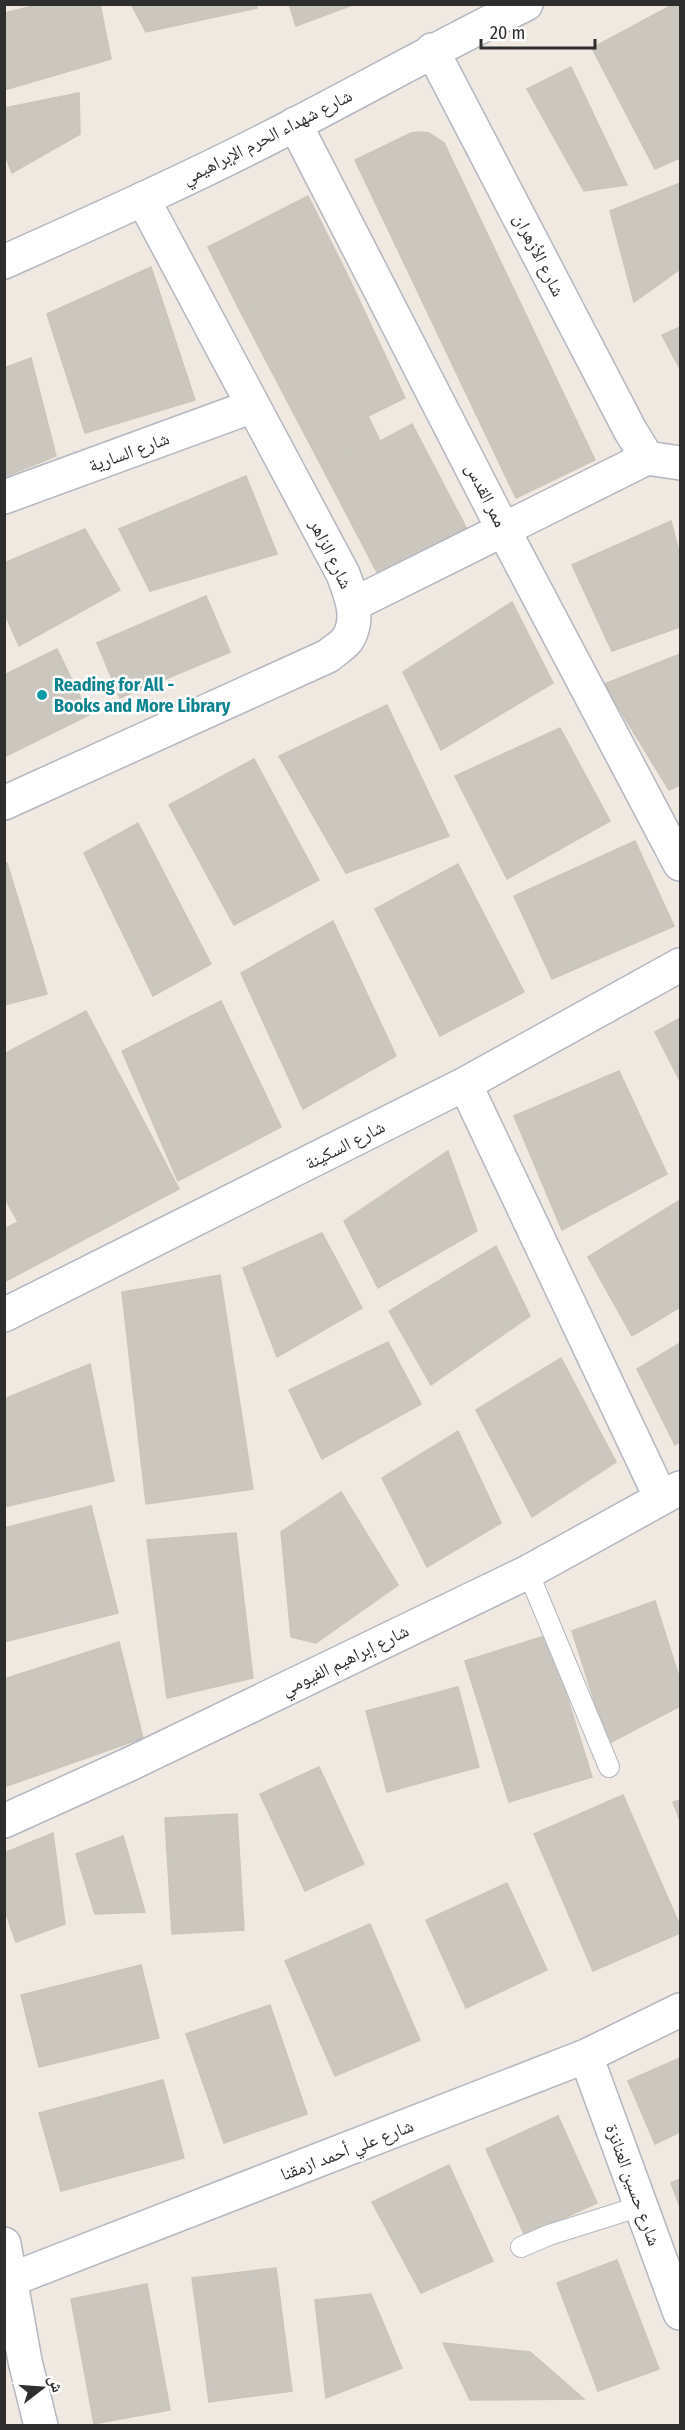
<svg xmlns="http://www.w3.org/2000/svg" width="685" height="2430" viewBox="0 0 685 2430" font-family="'Fira Sans Condensed','Noto Naskh Arabic',sans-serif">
  <rect width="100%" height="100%" fill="#efe9e1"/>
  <!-- building -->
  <path fill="#cbc7bf" stroke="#cbc5ba" stroke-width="1.5" d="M 41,4 L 100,4 L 111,59 L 4,90 L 4,13 Z
    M 131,4 L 256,4 L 257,8 L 146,32 Z
    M 289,4 L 355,4 L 296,26 Z
    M 674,4 L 680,4 L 680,158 L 655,169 L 592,48 Z
    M 571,67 L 627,185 L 584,191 L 527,89 Z
    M 79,93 L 80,134 L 12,173 L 4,152 L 4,108 Z
    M 420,132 L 429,133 L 444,143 L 595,460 L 516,498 L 355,160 L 411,133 Z
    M 680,183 L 680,269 L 634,302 L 610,211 Z
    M 308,196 L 346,272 L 238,307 L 208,247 Z
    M 151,267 L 195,400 L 85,433 L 47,314 Z
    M 346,272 L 405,398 L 368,416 L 380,441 L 324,471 L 238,307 Z
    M 680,327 L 680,369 L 662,335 Z
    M 31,358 L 56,456 L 4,477 L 4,368 Z
    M 412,424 L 469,533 L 381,580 L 324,471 Z
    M 246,476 L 277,554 L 150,591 L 119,529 Z
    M 671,521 L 680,556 L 680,627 L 612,651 L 572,565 Z
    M 85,529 L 120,590 L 19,646 L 4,612 L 4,563 Z
    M 206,596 L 230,652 L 120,698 L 97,643 Z
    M 512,602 L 553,683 L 441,750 L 403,672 Z
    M 57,649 L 89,715 L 4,757 L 4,675 Z
    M 680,654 L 680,785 L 669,790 L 604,684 Z
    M 387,705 L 449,836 L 346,873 L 279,756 Z
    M 560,728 L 610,821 L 507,879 L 455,776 Z
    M 254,759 L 319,880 L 234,925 L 169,805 Z
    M 138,823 L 211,964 L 153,996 L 84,853 Z
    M 635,841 L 674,926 L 552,979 L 514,896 Z
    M 7,863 L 47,994 L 4,1005 L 4,864 Z
    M 458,864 L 524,992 L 440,1036 L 375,909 Z
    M 333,921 L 396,1056 L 303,1109 L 241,973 Z
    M 221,1001 L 281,1127 L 178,1181 L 122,1051 Z
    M 86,1011 L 179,1189 L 4,1282 L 4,1229 L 18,1222 L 4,1197 L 4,1054 Z
    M 680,1018 L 680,1081 L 655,1032 Z
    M 619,1071 L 667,1174 L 562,1230 L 514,1116 Z
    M 448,1151 L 477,1231 L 378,1288 L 344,1221 Z
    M 680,1200 L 680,1307 L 632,1336 L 588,1257 Z
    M 322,1233 L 362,1308 L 277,1357 L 243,1268 Z
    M 496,1246 L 530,1316 L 431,1385 L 389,1311 Z
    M 220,1275 L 253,1489 L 146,1504 L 122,1292 Z
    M 388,1342 L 421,1404 L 322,1459 L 289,1390 Z
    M 680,1343 L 680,1441 L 675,1445 L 637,1369 Z
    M 561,1358 L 616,1462 L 532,1517 L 476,1410 Z
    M 90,1364 L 114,1481 L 4,1507 L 4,1399 Z
    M 458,1431 L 501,1523 L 427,1567 L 382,1478 Z
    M 341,1492 L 398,1585 L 316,1643 L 291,1637 L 281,1532 Z
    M 91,1506 L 118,1613 L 4,1642 L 4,1528 Z
    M 236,1533 L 253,1678 L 167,1698 L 147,1540 Z
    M 655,1601 L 680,1680 L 680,1706 L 608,1744 L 572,1631 Z
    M 548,1635 L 592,1777 L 509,1802 L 465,1661 Z
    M 119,1642 L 143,1738 L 4,1787 L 4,1679 Z
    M 458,1687 L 479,1767 L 387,1792 L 366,1711 Z
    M 319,1767 L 364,1864 L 305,1891 L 260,1794 Z
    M 623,1795 L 680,1926 L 680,1933 L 593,1971 L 534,1834 Z
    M 680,1800 L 680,1821 L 673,1802 Z
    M 237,1814 L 244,1930 L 172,1934 L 165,1818 Z
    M 53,1833 L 65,1924 L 16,1942 L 4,1908 L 4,1853 Z
    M 123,1836 L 145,1912 L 95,1914 L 76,1854 Z
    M 507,1883 L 547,1970 L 466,2008 L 426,1920 Z
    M 370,1924 L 420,2040 L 335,2076 L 285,1961 Z
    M 141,1965 L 159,2038 L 39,2067 L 21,1995 Z
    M 270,2005 L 307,2114 L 224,2143 L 186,2034 Z
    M 680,2058 L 680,2132 L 655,2144 L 628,2081 Z
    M 163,2080 L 184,2158 L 61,2191 L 39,2113 Z
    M 558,2116 L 597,2203 L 525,2236 L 486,2149 Z
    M 449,2165 L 493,2261 L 421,2293 L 372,2202 Z
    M 680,2179 L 680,2207 L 671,2183 Z
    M 617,2260 L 659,2369 L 598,2391 L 557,2283 Z
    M 276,2268 L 292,2391 L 209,2402 L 192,2278 Z
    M 147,2284 L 170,2410 L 94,2424 L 71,2299 Z
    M 371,2294 L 402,2368 L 326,2398 L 315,2300 Z
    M 443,2343 L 530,2352 L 584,2399 L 470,2400 Z"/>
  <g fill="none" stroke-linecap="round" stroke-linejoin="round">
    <defs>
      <path id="service" d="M 528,1572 L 609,1767
        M 521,2247 L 549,2235 L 641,2206"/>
      <path id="minor" d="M 432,50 L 630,430 L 647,458
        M 295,124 L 503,529 L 680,864
        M 4,497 L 253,406
        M 354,604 L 647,458 L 680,463
        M 4,803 L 328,656 C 334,651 342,646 347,640 C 361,619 351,595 343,574 L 143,199
        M 465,1084 L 661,1498
        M 4,1315 L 465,1084 L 680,965
        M 4,1821 L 130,1764 L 528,1572 L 680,1488
        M 586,2056 L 680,2313
        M 4,2244 L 25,2361 L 41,2426
        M 10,2280 L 586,2056 L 680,2010"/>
      <path id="tertiary" d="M 4,262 C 102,218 201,174 296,124 C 373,84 448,42 526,4"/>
    </defs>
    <!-- service casing -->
    <use href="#service" stroke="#b4b7c1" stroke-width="22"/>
    <!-- minor casing -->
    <use href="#minor" stroke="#b4b7c1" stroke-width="36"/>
    <!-- tertiary casing -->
    <use href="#tertiary" stroke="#b4b7c1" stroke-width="36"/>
    <!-- service -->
    <use href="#service" stroke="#fff" stroke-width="20"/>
    <!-- minor -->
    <use href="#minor" stroke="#fff" stroke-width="33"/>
    <!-- tertiary -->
    <use href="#tertiary" stroke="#fff" stroke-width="33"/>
  </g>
  <!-- markers -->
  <circle fill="#0f9aa8" stroke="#fff" stroke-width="2" cx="42" cy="695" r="6"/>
  <g text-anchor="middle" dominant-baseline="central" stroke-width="5" stroke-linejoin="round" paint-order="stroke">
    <!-- street labels -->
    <g font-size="18" fill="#2e2e2e" stroke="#fff">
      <text transform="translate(267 137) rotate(-27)">شارع شهداء الحرم الإبراهيمي</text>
      <text transform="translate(539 255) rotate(63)">شارع الأزهران</text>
      <text transform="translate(129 452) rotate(-20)">شارع السارية</text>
      <text transform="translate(486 495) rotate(63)">ممر القدس</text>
      <text transform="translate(331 554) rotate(64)">شارع الزاهر</text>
      <text transform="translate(345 1145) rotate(-27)">شارع السكينة</text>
      <text transform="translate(345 1660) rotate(-26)">شارع إبراهيم الفيومي</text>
      <text transform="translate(347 2150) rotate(-21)">شارع علي أحمد ازمقنا</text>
      <text transform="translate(633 2185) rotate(70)">شارع حسين العنانزة</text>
    </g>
    <!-- culture labels -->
    <g font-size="18" font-weight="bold" fill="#0d838f" stroke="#fff" text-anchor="start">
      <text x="54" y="685">Reading for All -<tspan x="54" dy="21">Books and More Library</tspan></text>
    </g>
  </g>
  <!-- border -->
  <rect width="685" height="2430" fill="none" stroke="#2e2e2e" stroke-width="12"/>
  <!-- north arrow -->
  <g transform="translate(42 2388) rotate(73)" stroke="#ffffff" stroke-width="4.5" paint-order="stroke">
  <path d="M0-4.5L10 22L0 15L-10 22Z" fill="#2e2e2e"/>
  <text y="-9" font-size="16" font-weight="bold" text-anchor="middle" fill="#2e2e2e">ش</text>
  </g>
  <!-- scale -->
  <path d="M481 39v9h114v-9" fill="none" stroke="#2e2e2e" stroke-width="3"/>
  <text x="490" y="39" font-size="18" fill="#2e2e2e" stroke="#ffffff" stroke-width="4.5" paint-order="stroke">20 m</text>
</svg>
